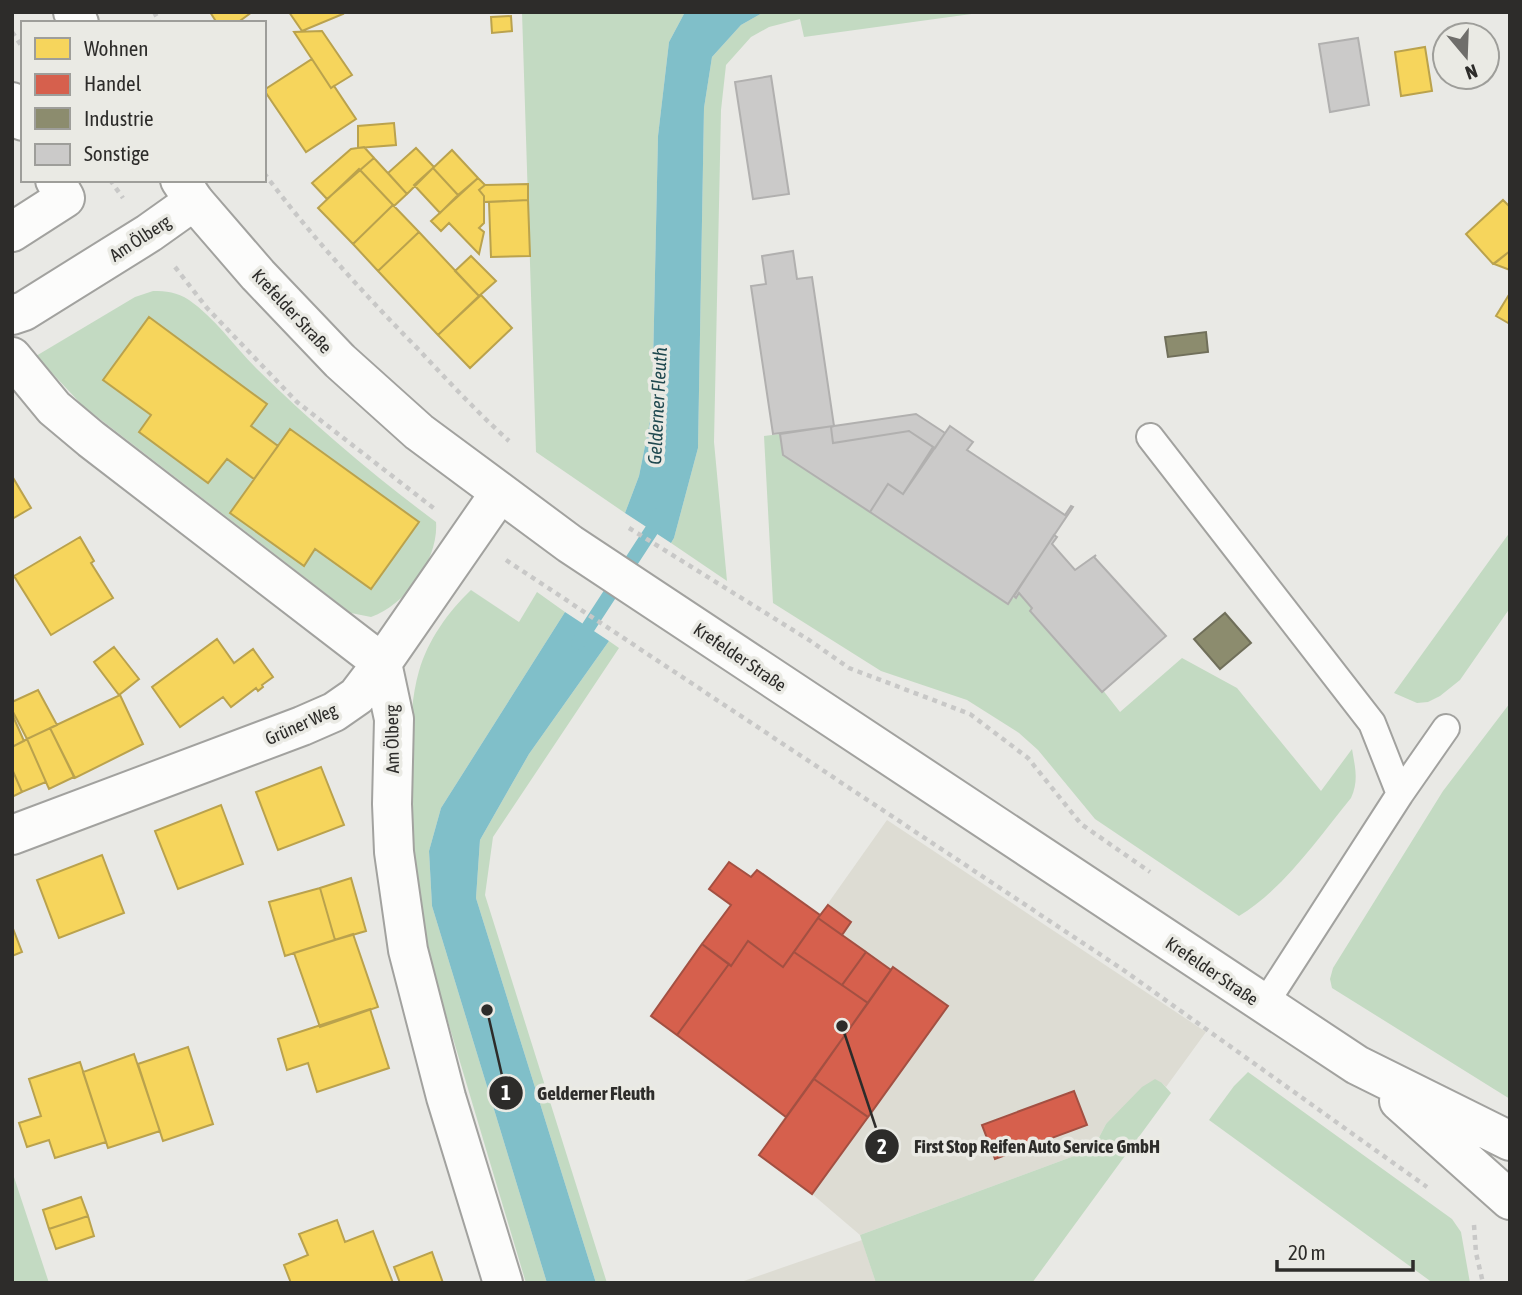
<svg xmlns="http://www.w3.org/2000/svg" width="1522" height="1295" viewBox="0 0 1522 1295" font-family="'Asap Condensed',sans-serif">
  <rect width="100%" height="100%" fill="#e9e9e5"/>
  <!-- built -->
  <path fill="#dddcd3" d="M 887,820 L 1206,1032 L 1166,1087 L 1162,1083 L 1106,1124 L 1093,1149 L 860,1235 L 812,1194 L 759,1155 L 785,1116 L 677,1035 L 783,967 Z
    M 862,1240 L 876,1283 L 738,1283 Z"/>
  <!-- green -->
  <path fill="#c3dac2" d="M 522,12 L 685,12 L 669,42 L 658,136 L 652,411 L 639,476 L 625,513 L 536,452 Z
    M 764,12 L 986,12 L 804,37 L 800,19 L 769,27 L 751,37 L 726,65 L 721,110 L 714,442 L 727,581 L 671,543 L 674,538 L 698,448 L 704,108 L 712,57 L 741,25 Z
    M 153,291 C 166,291 177,292 189,300 C 215,318 234,346 257,369 C 313,424 373,475 436,522 C 439,559 406,605 371,617 L 351,613 L 83,406 L 36,356 L 135,297 Z
    M 780,434 L 783,455 L 1008,603 L 1019,593 L 1032,608 L 1030,611 L 1102,689 L 1120,712 L 1182,658 L 1237,688 L 1321,791 L 1352,749 C 1355,767 1359,781 1351,798 C 1318,838 1285,888 1239,916 L 1095,819 L 1038,750 L 1019,733 L 967,700 L 881,671 L 773,603 L 764,436 Z
    M 1510,532 L 1510,608 L 1460,680 L 1440,696 L 1428,702 L 1417,703 L 1394,693 Z
    M 471,590 L 519,622 L 537,592 L 565,612 L 441,808 L 429,851 L 432,906 L 547,1283 L 526,1283 L 429,958 C 425,941 420,923 418,906 C 412,865 412,824 411,783 C 410,746 409,706 419,671 C 428,640 448,612 471,590 Z
    M 609,641 L 619,648 L 493,837 L 485,895 L 607,1283 L 596,1283 L 476,898 L 480,840 L 529,754 Z
    M 1510,703 L 1510,1099 L 1332,988 L 1330,979 L 1333,968 L 1443,791 Z
    M 1248,1072 L 1452,1219 L 1461,1232 L 1470,1283 L 1433,1283 L 1209,1120 L 1234,1086 Z
    M 1155,1079 L 1162,1083 L 1171,1093 L 1032,1283 L 876,1283 L 860,1235 L 1093,1149 L 1106,1124 L 1142,1087 Z
    M 12,1171 L 49,1283 L 12,1283 Z"/>
  <!-- water -->
  <path fill="#80bfc9" d="M 685,12 L 764,12 L 741,25 L 712,57 L 704,108 L 698,448 L 674,538 L 671,543 L 625,513 L 639,476 L 652,411 L 658,136 L 669,42 Z
    M 565,612 L 609,641 L 529,754 L 480,840 L 476,898 L 596,1283 L 547,1283 L 432,906 L 429,851 L 441,808 Z"/>
  <!-- homes -->
  <path fill="#f6d55c" stroke="#baa24d" stroke-width="2" d="M 210,12 L 252,12 L 237,23 L 217,23 Z
    M 289,12 L 342,12 L 343,14 L 302,31 Z
    M 511,16 L 512,31 L 492,33 L 491,17 Z
    M 322,31 L 352,75 L 331,88 L 294,32 Z
    M 1425,47 L 1432,91 L 1401,96 L 1395,52 Z
    M 312,59 L 331,88 L 334,86 L 356,119 L 306,152 L 264,90 Z
    M 394,123 L 396,145 L 358,148 L 358,126 Z
    M 364,147 L 374,158 L 327,199 L 312,183 L 351,149 Z
    M 416,148 L 434,167 L 407,194 L 388,173 Z
    M 452,150 L 478,178 L 458,195 L 433,168 Z
    M 374,158 L 407,194 L 394,206 L 360,170 Z
    M 433,168 L 458,195 L 440,213 L 414,185 Z
    M 359,169 L 393,205 L 353,244 L 318,208 Z
    M 478,178 L 485,185 L 479,190 L 484,196 L 484,223 L 479,228 L 484,232 L 479,254 L 449,223 L 441,231 L 431,221 Z
    M 528,184 L 528,200 L 484,202 L 484,196 L 479,190 L 485,185 Z
    M 528,200 L 530,256 L 491,257 L 489,202 Z
    M 1503,200 L 1510,207 L 1510,251 L 1493,264 L 1466,234 Z
    M 393,205 L 419,232 L 378,271 L 353,244 Z
    M 419,232 L 479,296 L 438,335 L 378,271 Z
    M 1510,251 L 1510,270 L 1494,264 Z
    M 471,256 L 496,281 L 479,296 L 455,271 Z
    M 1510,293 L 1510,324 L 1496,316 Z
    M 481,295 L 512,328 L 470,368 L 438,335 Z
    M 149,317 L 267,404 L 251,426 L 278,446 L 254,479 L 227,459 L 208,483 L 139,432 L 151,415 L 103,380 Z
    M 290,429 L 419,522 L 371,589 L 315,549 L 304,566 L 230,513 Z
    M 12,476 L 31,508 L 12,519 Z
    M 80,537 L 94,561 L 91,563 L 113,598 L 51,635 L 14,576 Z
    M 217,639 L 234,663 L 253,649 L 273,677 L 262,685 L 263,687 L 258,691 L 256,688 L 231,707 L 223,697 L 180,727 L 152,687 Z
    M 114,647 L 139,679 L 119,695 L 94,662 Z
    M 38,690 L 57,725 L 27,739 L 12,710 L 12,702 Z
    M 120,695 L 143,744 L 75,778 L 50,728 Z
    M 12,714 L 24,741 L 12,747 Z
    M 50,728 L 74,777 L 49,789 L 27,739 Z
    M 27,739 L 46,782 L 22,792 L 12,769 L 12,747 Z
    M 321,767 L 344,825 L 278,850 L 256,792 Z
    M 12,769 L 22,792 L 12,797 Z
    M 221,805 L 243,864 L 178,889 L 155,831 Z
    M 102,855 L 124,913 L 59,938 L 37,880 Z
    M 351,878 L 366,931 L 335,940 L 320,888 Z
    M 320,888 L 335,940 L 285,956 L 269,902 Z
    M 12,926 L 22,952 L 12,956 Z
    M 353,934 L 378,1007 L 320,1027 L 294,953 Z
    M 370,1009 L 389,1068 L 317,1092 L 308,1063 L 287,1070 L 278,1039 Z
    M 188,1047 L 213,1124 L 163,1141 L 138,1064 Z
    M 134,1054 L 160,1131 L 108,1148 L 83,1072 Z
    M 80,1062 L 106,1142 L 55,1158 L 49,1140 L 27,1147 L 19,1123 L 41,1116 L 29,1079 Z
    M 81,1197 L 88,1216 L 49,1229 L 43,1210 Z
    M 88,1216 L 94,1236 L 56,1249 L 49,1229 Z
    M 337,1220 L 345,1242 L 373,1231 L 393,1283 L 291,1283 L 284,1265 L 308,1255 L 299,1234 Z
    M 432,1252 L 443,1283 L 400,1283 L 394,1267 Z"/>
  <!-- shops -->
  <path fill="#d6604d" stroke="#a35042" stroke-width="2" d="M 729,862 L 751,877 L 757,870 L 820,915 L 783,967 L 748,941 L 731,966 L 702,944 L 731,905 L 709,889 Z
    M 828,905 L 851,922 L 842,935 L 818,918 Z
    M 818,918 L 866,952 L 842,985 L 794,952 Z
    M 748,941 L 783,967 L 794,952 L 868,1003 L 786,1117 L 677,1035 L 729,964 L 731,966 Z
    M 702,944 L 729,964 L 677,1035 L 651,1016 Z
    M 866,952 L 891,970 L 868,1003 L 842,985 Z
    M 893,967 L 948,1006 L 868,1117 L 814,1079 Z
    M 814,1079 L 868,1117 L 812,1194 L 759,1155 Z
    M 1074,1091 L 1087,1125 L 995,1159 L 982,1125 Z"/>
  <!-- industry -->
  <path fill="#8c8c6e" stroke="#706f5a" stroke-width="2" d="M 1206,332 L 1208,352 L 1168,357 L 1165,337 Z
    M 1225,613 L 1251,643 L 1220,669 L 1194,639 Z"/>
  <g fill="none" stroke-linecap="round" stroke-linejoin="round">
    <!-- stream -->
    <path stroke="#80bfc9" stroke-width="14" d="M 578,643 L 653,528 L 658,515"/>
  </g>
  <!-- building -->
  <path fill="#cbcac9" stroke="#b1b0af" stroke-width="2" d="M 1358,38 L 1369,105 L 1330,112 L 1319,44 Z
    M 771,76 L 789,194 L 753,199 L 735,82 Z
    M 793,251 L 797,279 L 812,277 L 834,426 L 773,434 L 751,286 L 766,284 L 762,256 Z
    M 916,414 L 945,433 L 935,448 L 909,431 L 833,443 L 831,427 L 834,426 Z
    M 833,426 L 831,427 L 833,443 L 909,431 L 933,447 L 903,494 L 888,484 L 870,512 L 783,455 L 780,434 Z
    M 950,426 L 973,442 L 967,450 L 1065,515 L 1071,506 L 1073,507 L 1008,604 L 870,512 L 888,484 L 903,494 Z
    M 1054,535 L 1057,537 L 1052,544 L 1075,570 L 1096,555 L 1094,557 L 1166,636 L 1102,692 L 1030,611 L 1032,608 L 1019,593 L 1016,598 L 1014,596 Z"/>
  <g fill="none" stroke-linecap="round" stroke-linejoin="round">
    <defs>
      <path id="lane" d="M 1150,437 L 1372,723 L 1400,794
        M 1264,1005 L 1400,794 L 1446,728"/>
      <path id="street" d="M 12,102 L 23,121
        M 12,232 L 65,198 L 55,180
        M 12,315 L 24,311 L 149,233 L 194,201
        M 12,357 L 54,408 L 91,439 L 382,663 L 394,719 L 392,804 L 394,852 L 408,950 L 446,1097 L 503,1283
        M 12,835 L 302,726 L 334,712 L 357,696 L 382,663 L 499,494"/>
      <path id="secondary" d="M 73,12 L 79,23
        M 180,180 L 194,201 L 258,275 L 340,361 L 419,432 L 570,544 L 1357,1065 L 1510,1141
        M 1399,1101 L 1510,1200"/>
    </defs>
    <!-- lane casing -->
    <use href="#lane" stroke="#a2a29f" stroke-width="30"/>
    <!-- street casing -->
    <use href="#street" stroke="#a2a29f" stroke-width="42"/>
    <!-- secondary casing -->
    <use href="#secondary" stroke="#a2a29f" stroke-width="42"/>
    <!-- path -->
    <path stroke="#c8c8c7" stroke-width="4.5" stroke-dasharray="5 5" stroke-linecap="butt" d="M 154,12 L 160,23
      M 12,32 L 23,48
      M 264,173 C 311,236 364,294 419,350 C 448,381 477,412 509,441
      M 110,180 L 123,198
      M 175,267 L 207,308 L 297,402 L 436,510
      M 629,528 L 809,640 L 849,668 L 970,714 L 1028,758 L 1081,824 L 1150,872
      M 506,560 L 1122,969 L 1427,1187
      M 1474,1225 L 1476,1253 L 1483,1283"/>
    <!-- lane -->
    <use href="#lane" stroke="#fcfcfb" stroke-width="26"/>
    <!-- street -->
    <use href="#street" stroke="#fcfcfb" stroke-width="38"/>
    <!-- secondary -->
    <use href="#secondary" stroke="#fcfcfb" stroke-width="38"/>
  </g>
  <g text-anchor="middle" dominant-baseline="central" stroke-width="7" stroke-linejoin="round" paint-order="stroke">
    <!-- street labels -->
    <g font-size="18" fill="#2d2c2a" stroke="#eaeae4">
      <text transform="translate(140 238) rotate(-33)">Am Ölberg</text>
      <text transform="translate(292 311) rotate(47)">Krefelder Straße</text>
      <text transform="translate(740 657) rotate(34)">Krefelder Straße</text>
      <text transform="translate(301 724) rotate(-24)">Grüner Weg</text>
      <text transform="translate(392 739) rotate(-91)">Am Ölberg</text>
      <text transform="translate(1212 971) rotate(34)">Krefelder Straße</text>
    </g>
    <!-- water labels -->
    <g font-size="19" font-style="italic" fill="#1f484f" stroke="#eaeae4">
      <text transform="translate(657 406) rotate(-87)">Gelderner Fleuth</text>
    </g>
  </g>
  <!-- callouts -->
  <path fill="none" stroke="#2d2c2a" stroke-width="2.5" d="M487 1010L506 1093M842 1026L882 1146"/>
  <g fill="#2d2c2a" stroke="#eaeae4" stroke-width="2.5">
    <circle cx="487" cy="1010" r="7"/>
    <circle cx="842" cy="1026" r="7"/>
    <circle cx="506" cy="1093" r="18"/>
    <circle cx="882" cy="1146" r="18"/>
  </g>
  <g font-size="21" text-anchor="middle" font-weight="bold" fill="#fff">
    <text x="506" y="1100">1</text>
    <text x="882" y="1154">2</text>
  </g>
  <g font-size="19" text-anchor="middle" font-weight="bold" fill="#2d2c2a" stroke="#eaeae4" stroke-width="7" stroke-linejoin="round" paint-order="stroke">
    <text x="596" y="1100">Gelderner Fleuth</text>
    <text x="1037" y="1153">First Stop Reifen Auto Service GmbH</text>
  </g>
  <!-- border -->
  <rect width="1522" height="1295" fill="none" stroke="#2d2c2a" stroke-width="28"/>
  <!-- legend -->
  <rect x="21" y="21" width="245" height="161" fill="#eaeae4" stroke="#9e9e9a" stroke-width="2"/>
  <rect x="35" y="38" width="35" height="21" fill="#f6d55c" stroke="#9e9e9a" stroke-width="2"/>
  <text x="84" y="56" font-size="21" fill="#2d2c2a">Wohnen</text>
  <rect x="35" y="74" width="35" height="21" fill="#d6604d" stroke="#9e9e9a" stroke-width="2"/>
  <text x="84" y="91" font-size="21" fill="#2d2c2a">Handel</text>
  <rect x="35" y="108" width="35" height="21" fill="#8c8c6e" stroke="#9e9e9a" stroke-width="2"/>
  <text x="84" y="126" font-size="21" fill="#2d2c2a">Industrie</text>
  <rect x="35" y="144" width="35" height="21" fill="#cbcac9" stroke="#9e9e9a" stroke-width="2"/>
  <text x="84" y="161" font-size="21" fill="#2d2c2a">Sonstige</text>
  <!-- north arrow -->
  <g transform="translate(1466 56) rotate(161)"><circle r="33" fill="#eaeae4" stroke="#9e9e9a" stroke-width="2"/>
  <path d="M0-5L12 26L0 18L-12 26Z" fill="#6f6e6b"/>
  <text y="-10" font-size="19" font-weight="bold" text-anchor="middle" fill="#2d2c2a">N</text>
  </g>
  <!-- scale -->
  <path d="M1277 1260v10h136v-10" fill="none" stroke="#2d2c2a" stroke-width="3.5"/>
  <text x="1288" y="1260" font-size="21" fill="#2d2c2a" stroke="#eaeae4" stroke-width="5" paint-order="stroke">20 m</text>
</svg>
